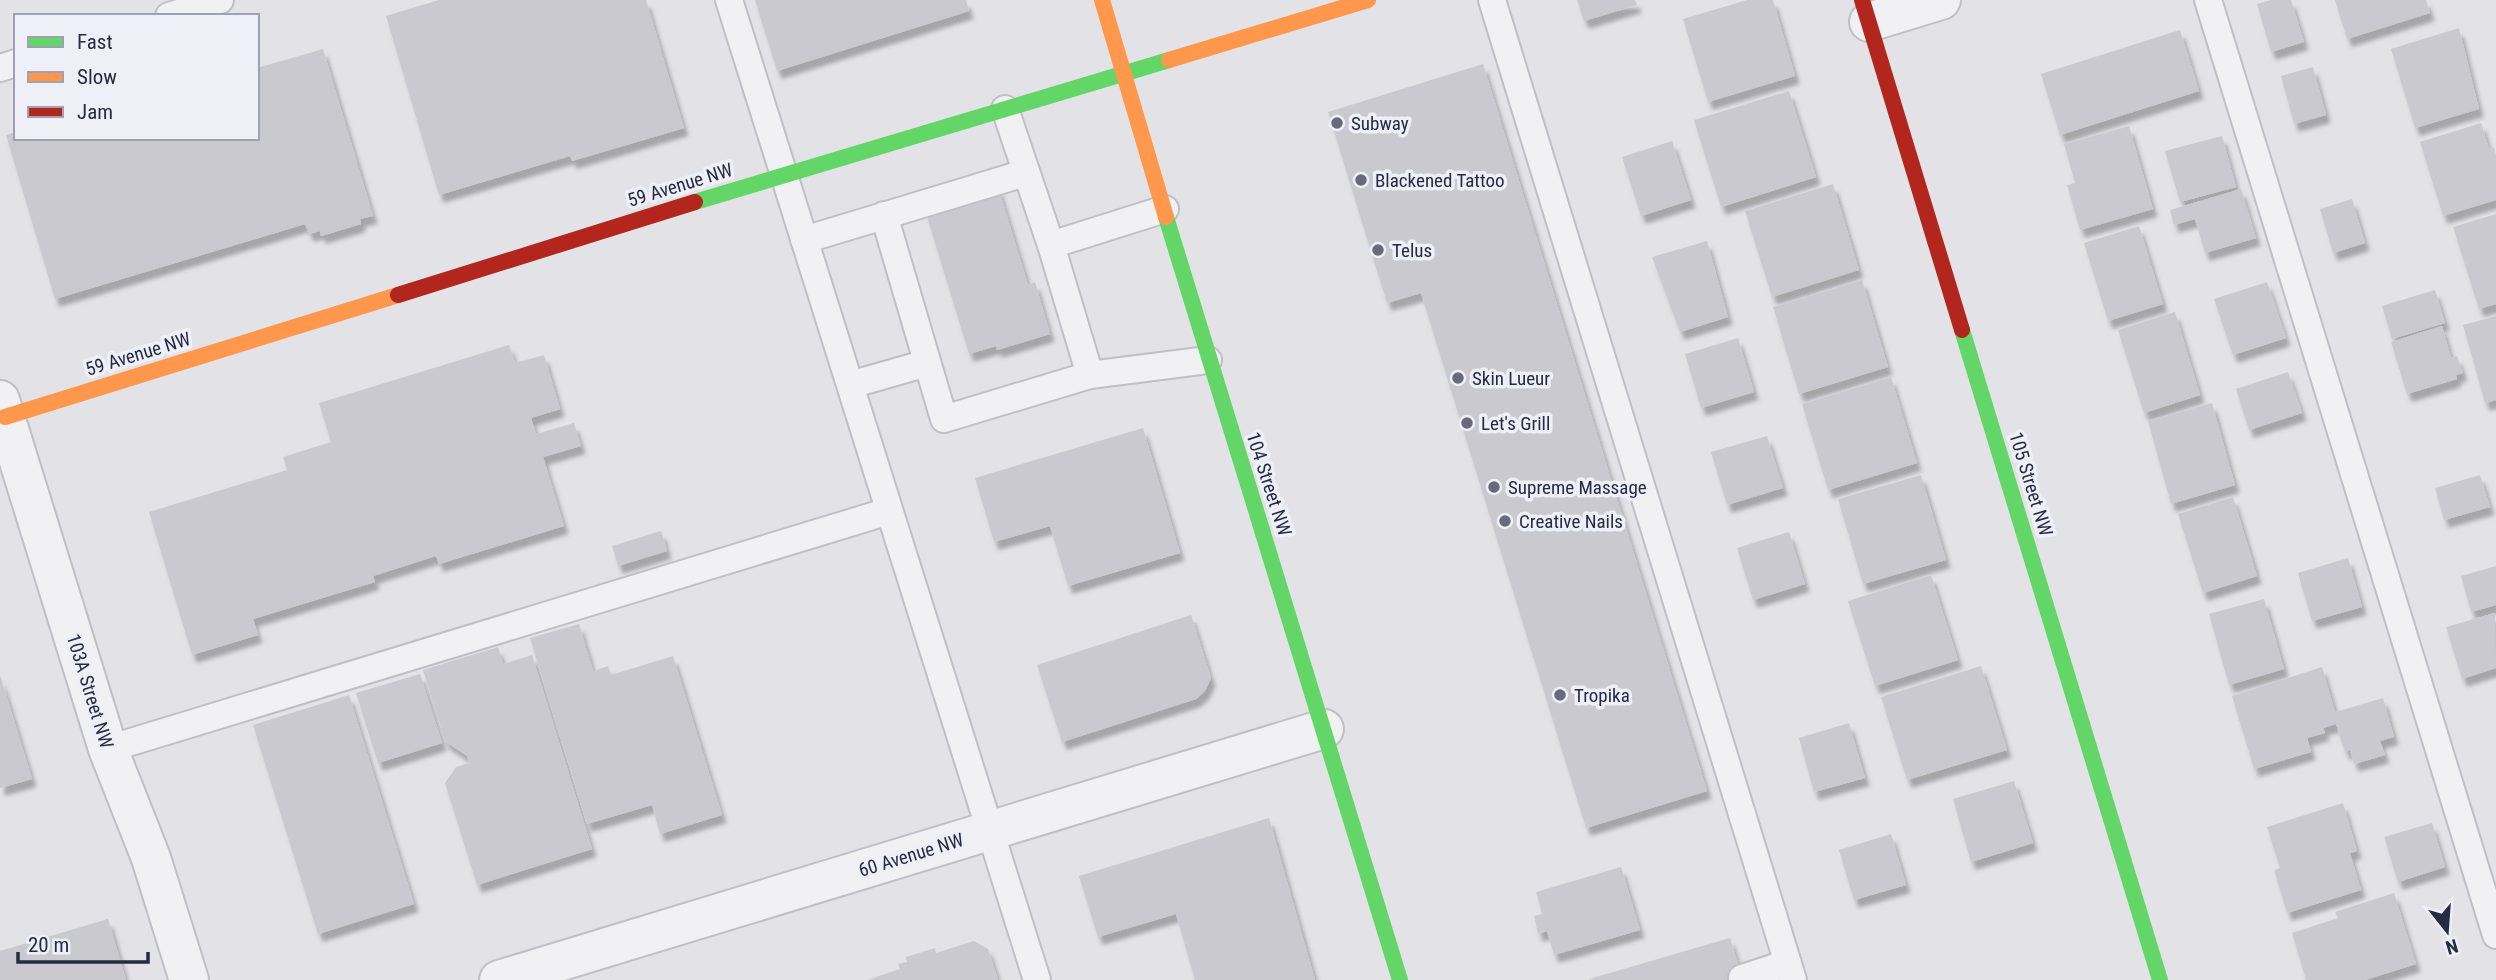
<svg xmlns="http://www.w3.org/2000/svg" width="2496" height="980" viewBox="0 0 2496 980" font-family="'Roboto Condensed',sans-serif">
  <defs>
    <filter id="shadow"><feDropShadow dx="4.5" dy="8" stdDeviation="2" flood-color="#0004"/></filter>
  </defs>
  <rect width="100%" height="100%" fill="#e2e2e7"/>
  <!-- building -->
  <path fill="#c9c9cf" filter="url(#shadow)" d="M 439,0 L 646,0 L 684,128 L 572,161 L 570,156 L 439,195 L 386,16 Z
    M 755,0 L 966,0 L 969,11 L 777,71 Z
    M 1577,0 L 1635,0 L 1637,5 L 1584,21 Z
    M 1747,0 L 1773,0 L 1795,76 L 1708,102 L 1683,19 Z
    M 2271,0 L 2291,0 L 2304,42 L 2271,52 L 2257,4 Z
    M 2335,0 L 2426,0 L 2430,13 L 2347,39 Z
    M 2459,28 L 2479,109 L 2415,128 L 2391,49 Z
    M 2180,30 L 2199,91 L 2060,135 L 2041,74 Z
    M 323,49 L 373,216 L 360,219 L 361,224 L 321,236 L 320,231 L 309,234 L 305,224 L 55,299 L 6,135 L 16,132 L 16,138 L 257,138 L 257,68 Z
    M 1483,64 L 1707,791 L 1586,828 L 1421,293 L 1387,303 L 1328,112 Z
    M 2313,67 L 2326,115 L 2294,124 L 2281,76 Z
    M 1789,91 L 1816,177 L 1721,207 L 1694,120 Z
    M 2481,123 L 2489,149 L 2494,147 L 2496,155 L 2496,200 L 2443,216 L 2420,142 Z
    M 2129,126 L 2153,209 L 2080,230 L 2067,185 L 2075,183 L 2064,144 Z
    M 2222,136 L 2236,187 L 2180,202 L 2165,151 Z
    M 1672,141 L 1691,200 L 1641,216 L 1622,157 Z
    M 1833,184 L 1859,270 L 1772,297 L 1745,211 Z
    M 998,187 L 1028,285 L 1035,282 L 1050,334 L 997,350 L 996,346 L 969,354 L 925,210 Z
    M 2241,189 L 2256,238 L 2205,253 L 2195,219 L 2174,225 L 2170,210 Z
    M 2352,199 L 2365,243 L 2333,253 L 2320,209 Z
    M 2496,214 L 2496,304 L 2479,309 L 2453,227 Z
    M 2139,226 L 2163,304 L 2108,321 L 2084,243 Z
    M 1707,241 L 1728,317 L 1680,332 L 1652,257 Z
    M 1862,280 L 1888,367 L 1799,394 L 1773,307 Z
    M 2267,282 L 2286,338 L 2233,355 L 2214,299 Z
    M 2435,290 L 2445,323 L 2392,339 L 2382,306 Z
    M 2175,312 L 2200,395 L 2144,413 L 2118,330 Z
    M 2496,316 L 2496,400 L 2485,403 L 2463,325 Z
    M 2442,326 L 2451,358 L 2457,356 L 2463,373 L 2456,375 L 2457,379 L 2407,394 L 2391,342 Z
    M 1738,338 L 1754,392 L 1701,408 L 1685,354 Z
    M 509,345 L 515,363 L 544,355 L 560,409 L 531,418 L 536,434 L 574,423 L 581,446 L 543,457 L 564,526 L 439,564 L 436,556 L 373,576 L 375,582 L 253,619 L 258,635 L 192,655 L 149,512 L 287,470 L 283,457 L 331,442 L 319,403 Z
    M 2288,372 L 2302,413 L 2249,430 L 2236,389 Z
    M 1891,377 L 1917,463 L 1828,490 L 1802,404 Z
    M 2212,403 L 2235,485 L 2171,504 L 2148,421 Z
    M 1143,428 L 1180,553 L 1068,586 L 1050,526 L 994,542 L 975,478 Z
    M 1767,436 L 1783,488 L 1727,505 L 1711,452 Z
    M 1921,475 L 1946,560 L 1863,584 L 1838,499 Z
    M 2480,475 L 2490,507 L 2444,520 L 2435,488 Z
    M 2233,497 L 2257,576 L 2203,593 L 2178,514 Z
    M 661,531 L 667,551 L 618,566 L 612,546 Z
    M 1789,532 L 1805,584 L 1753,600 L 1737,548 Z
    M 2348,558 L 2362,607 L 2312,621 L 2298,573 Z
    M 2496,566 L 2496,605 L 2471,612 L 2461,576 Z
    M 1931,575 L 1958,660 L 1875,686 L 1848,601 Z
    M 2264,599 L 2284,669 L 2229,685 L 2209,614 Z
    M 2495,613 L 2496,668 L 2462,679 L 2446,627 Z
    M 1191,615 L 1211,678 L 1205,691 L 1196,699 L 1062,742 L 1037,665 Z
    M 579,624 L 593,671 L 608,666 L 611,675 L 673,656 L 722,815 L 660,834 L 652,805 L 587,824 L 530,638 Z
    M 498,647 L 503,664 L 532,655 L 592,849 L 477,885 L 445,783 L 456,767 L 469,763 L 467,756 L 445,741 L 423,670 Z
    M 1981,666 L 2007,750 L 1907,780 L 1881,697 Z
    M 2322,667 L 2335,712 L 2383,698 L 2394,737 L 2380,741 L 2385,755 L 2354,764 L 2350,750 L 2345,752 L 2336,724 L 2323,728 L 2325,733 L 2307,738 L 2311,752 L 2254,769 L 2232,696 Z
    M 420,674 L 442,743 L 378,763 L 356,693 Z
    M 0,675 L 32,779 L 0,788 Z
    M 349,695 L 414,904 L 318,934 L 253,725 Z
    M 1849,723 L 1865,778 L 1814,792 L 1799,738 Z
    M 2014,781 L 2033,843 L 1971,862 L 1953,799 Z
    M 2343,803 L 2357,851 L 2350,853 L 2361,890 L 2287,913 L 2274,870 L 2280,868 L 2267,827 Z
    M 1269,818 L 1315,980 L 1195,980 L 1176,914 L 1098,937 L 1079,876 Z
    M 2432,823 L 2445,867 L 2398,882 L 2384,837 Z
    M 1891,834 L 1906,885 L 1854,900 L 1839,850 Z
    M 1621,867 L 1640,930 L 1554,955 L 1547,931 L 1538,934 L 1534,916 L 1542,914 L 1536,892 Z
    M 2394,893 L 2416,964 L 2365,980 L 2306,980 L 2292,933 L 2338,918 L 2335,912 Z
    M 108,919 L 126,980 L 0,980 L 0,951 Z
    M 1730,938 L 1743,980 L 1589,980 L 1589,979 Z
    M 974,941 L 988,949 L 998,980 L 867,980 L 900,969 L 898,964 L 907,962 L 906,957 L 935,948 L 936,953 Z"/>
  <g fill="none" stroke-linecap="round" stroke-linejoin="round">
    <defs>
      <path id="lane" d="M 729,0 L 1037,980
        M 1492,0 L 1793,980
        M 2208,0 L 2496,935
        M 169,16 L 220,0
        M 0,68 L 16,63
        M 1005,109 L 1051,245 L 1090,375
        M 884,215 L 944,419 L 1090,375 L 1208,360
        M 804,240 L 1025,173
        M 1051,245 L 1165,209
        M 850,385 L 927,363
        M 108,749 L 889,511
        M 1742,978 L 1788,963"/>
      <path id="street" d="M 1869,22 L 1941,0
        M 0,400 L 108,749 L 151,858 L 189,980
        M 499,980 L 1324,729"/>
    </defs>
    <!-- lane casing -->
    <use href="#lane" stroke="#bfbfc5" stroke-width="30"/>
    <!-- street casing -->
    <use href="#street" stroke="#bfbfc5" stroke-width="42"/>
    <!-- lane -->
    <use href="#lane" stroke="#f1f1f4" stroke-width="26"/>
    <!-- street -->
    <use href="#street" stroke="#f1f1f4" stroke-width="38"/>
    <!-- fast -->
    <path stroke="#63d668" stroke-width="16" d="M 695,202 L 1169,60
      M 1166,217 L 1400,980
      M 1962,330 L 2160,980"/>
    <!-- slow -->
    <path stroke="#ff974d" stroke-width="16" d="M 1102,0 L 1166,217
      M 1169,60 L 1368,0
      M 5,417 L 398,295"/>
    <!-- jam -->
    <path stroke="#b3261e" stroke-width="16" d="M 1862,0 L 1962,330
      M 398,295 L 695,202"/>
  </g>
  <!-- markers -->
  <g fill="#686a7c" stroke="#eff0f7" stroke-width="2.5">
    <circle cx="1337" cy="123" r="7"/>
    <circle cx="1361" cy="180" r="7"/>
    <circle cx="1378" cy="250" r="7"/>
    <circle cx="1458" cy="378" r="7"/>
    <circle cx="1467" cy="423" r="7"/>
    <circle cx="1494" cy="487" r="7"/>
    <circle cx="1505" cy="521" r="7"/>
    <circle cx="1560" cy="695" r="7"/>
  </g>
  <g text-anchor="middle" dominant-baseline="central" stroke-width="7" stroke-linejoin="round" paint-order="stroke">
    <!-- poi labels -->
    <g font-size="19" fill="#262a42" stroke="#eff0f7" text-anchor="start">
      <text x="1351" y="123">Subway</text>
      <text x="1375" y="180">Blackened Tattoo</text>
      <text x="1392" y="250">Telus</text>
      <text x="1472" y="378">Skin Lueur</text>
      <text x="1481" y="423">Let's Grill</text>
      <text x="1508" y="487">Supreme Massage</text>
      <text x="1519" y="521">Creative Nails</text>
      <text x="1574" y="695">Tropika</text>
    </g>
    <!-- street labels -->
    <g font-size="19" fill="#262a42" stroke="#eff0f7">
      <text transform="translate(680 185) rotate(-17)">59 Avenue NW</text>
      <text transform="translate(138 354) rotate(-17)">59 Avenue NW</text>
      <text transform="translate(1269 484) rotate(72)">104 Street NW</text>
      <text transform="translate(2031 484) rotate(73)">105 Street NW</text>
      <text transform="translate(90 691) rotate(73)">103A Street NW</text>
      <text transform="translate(911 855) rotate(-17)">60 Avenue NW</text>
    </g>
  </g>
  <!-- legend -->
  <rect x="14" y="14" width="245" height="126" fill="#eff0f7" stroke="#9fa1af" stroke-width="2"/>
  <rect x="28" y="37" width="35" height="10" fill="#63d668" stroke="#9fa1af" stroke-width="2"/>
  <text x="77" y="49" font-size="21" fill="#262a42">Fast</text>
  <rect x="28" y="72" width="35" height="10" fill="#ff974d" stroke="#9fa1af" stroke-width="2"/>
  <text x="77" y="84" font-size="21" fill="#262a42">Slow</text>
  <rect x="28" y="107" width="35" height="10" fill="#b3261e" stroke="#9fa1af" stroke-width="2"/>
  <text x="77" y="119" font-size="21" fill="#262a42">Jam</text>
  <!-- north arrow -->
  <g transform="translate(2447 931) rotate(163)" stroke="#eff0f7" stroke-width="5" paint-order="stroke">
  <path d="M0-5L12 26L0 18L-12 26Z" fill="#262a42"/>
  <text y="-10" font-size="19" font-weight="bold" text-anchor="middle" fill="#262a42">N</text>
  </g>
  <!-- scale -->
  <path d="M18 952v10h130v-10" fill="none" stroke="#262a42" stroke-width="3.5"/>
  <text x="28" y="952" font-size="21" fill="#262a42" stroke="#eff0f7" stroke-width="5" paint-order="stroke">20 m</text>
</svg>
